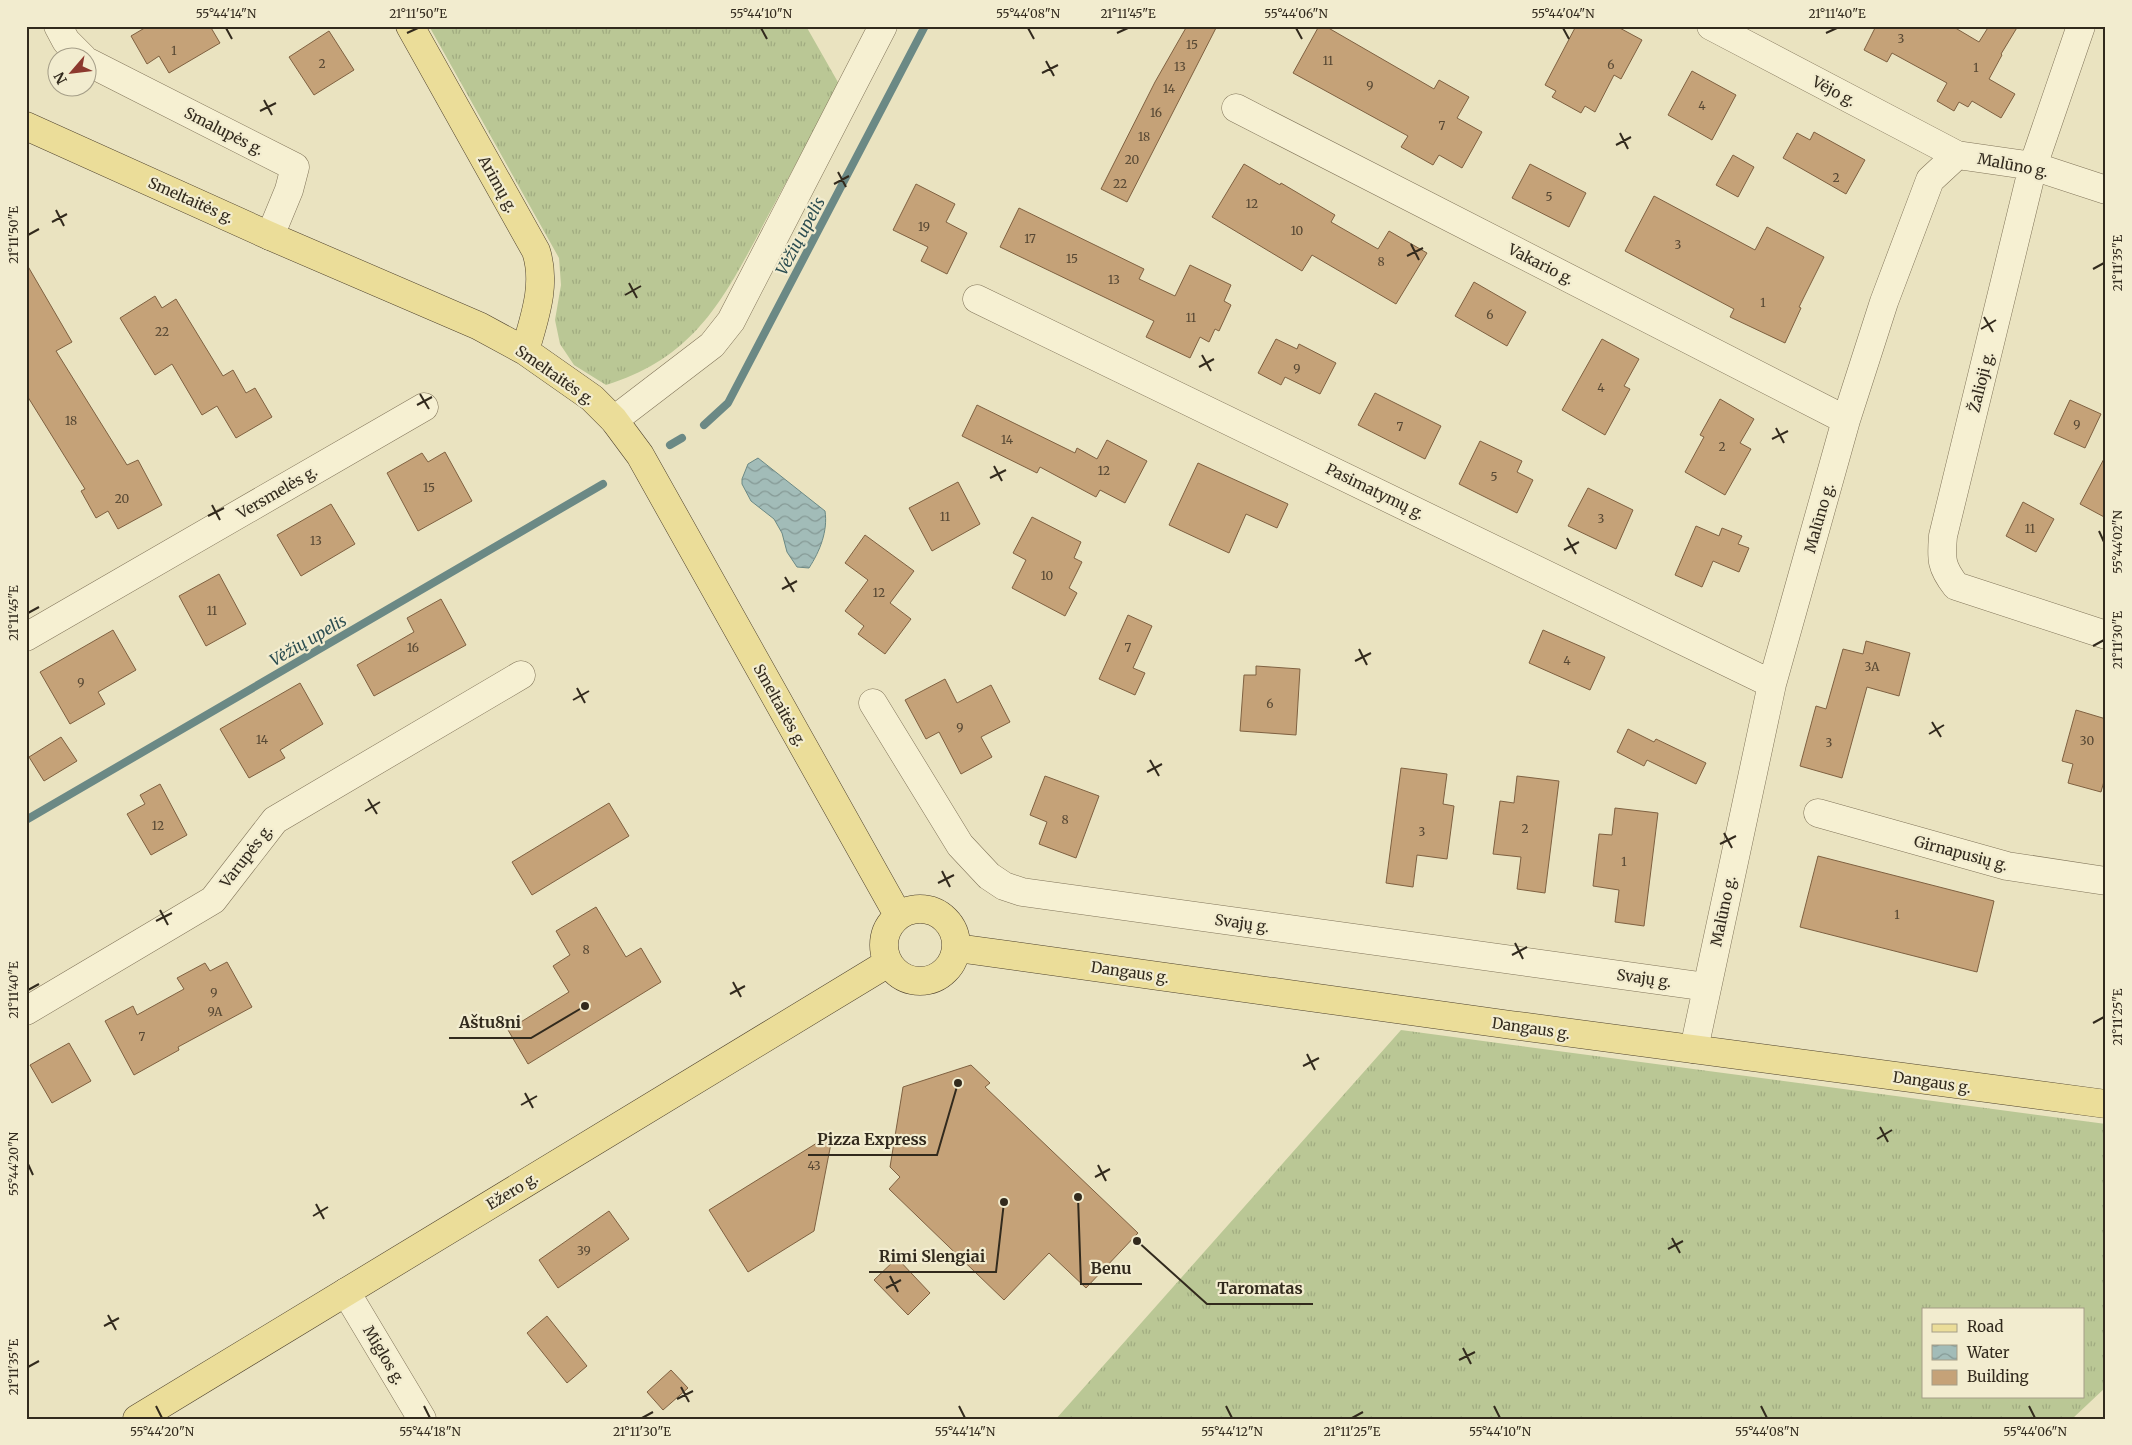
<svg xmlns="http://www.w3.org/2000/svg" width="2132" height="1445" viewBox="0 0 2132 1445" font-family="Merriweather,serif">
  <defs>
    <pattern id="grass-tufts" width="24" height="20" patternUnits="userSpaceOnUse" patternTransform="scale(1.25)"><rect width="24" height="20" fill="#bac795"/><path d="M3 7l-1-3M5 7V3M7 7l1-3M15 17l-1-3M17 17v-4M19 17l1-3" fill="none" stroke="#a0ab80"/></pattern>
    <pattern id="water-waves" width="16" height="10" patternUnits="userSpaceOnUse" patternTransform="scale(1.25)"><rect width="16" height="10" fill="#a2bcb8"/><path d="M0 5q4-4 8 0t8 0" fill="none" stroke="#859995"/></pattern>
  </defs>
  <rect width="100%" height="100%" fill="#eae3c0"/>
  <!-- grass -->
  <path fill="url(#grass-tufts)" fill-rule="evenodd" d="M 429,26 L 806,26 L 839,84 C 816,127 793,169 770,212 C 727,292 700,356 606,385 L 574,365 L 560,344 L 555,320 L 561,285 L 559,258 Z
    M 1401,1030 L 2106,1124 L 2106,1387 L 2072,1419 L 1056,1419 ZM 1923,1309 L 2083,1309 L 2083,1396 L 1923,1396 Z"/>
  <!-- water -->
  <path fill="url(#water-waves)" stroke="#6b8985" d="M 758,458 L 825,511 C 828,531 820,551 809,568 L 797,567 L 787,552 L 782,533 L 774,519 L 751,501 L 742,484 L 742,479 L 748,464 Z"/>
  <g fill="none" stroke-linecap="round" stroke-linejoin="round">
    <!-- stream -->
    <path stroke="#6b8985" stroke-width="8" d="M 704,425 L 728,403 L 925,26
      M 670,445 L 682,438
      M 26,820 L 603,484"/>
  </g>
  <!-- building -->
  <path fill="#c5a278" stroke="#7f6141" d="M 148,26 L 210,26 L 220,43 L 169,73 L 159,56 L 147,64 L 131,36 Z
    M 1187,26 L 1217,26 L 1127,202 L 1101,189 L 1155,82 Z
    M 1319,26 L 1325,26 L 1434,89 L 1439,80 L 1469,97 L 1457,118 L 1482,132 L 1462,168 L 1439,155 L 1433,165 L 1401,147 L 1408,136 L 1293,73 Z
    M 1576,26 L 1616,26 L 1642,40 L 1621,79 L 1614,75 L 1595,112 L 1585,106 L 1581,113 L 1552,97 L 1556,91 L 1545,85 Z
    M 1876,26 L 1952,26 L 1979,42 L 1989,26 L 2018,26 L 2001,54 L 2002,55 L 1989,79 L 2015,94 L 2001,118 L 1972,101 L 1968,107 L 1959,102 L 1954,111 L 1937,101 L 1947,83 L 1892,53 L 1887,62 L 1864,50 Z
    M 329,31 L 354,70 L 314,95 L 289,57 Z
    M 1692,71 L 1736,95 L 1712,140 L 1668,115 Z
    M 1814,132 L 1865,160 L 1846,194 L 1783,158 L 1797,133 L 1810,140 Z
    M 1733,155 L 1754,167 L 1738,197 L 1716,185 Z
    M 1244,164 L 1280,185 L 1281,183 L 1335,215 L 1331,222 L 1378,249 L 1389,231 L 1427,253 L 1396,304 L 1312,255 L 1302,271 L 1212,217 Z
    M 1530,164 L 1586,193 L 1569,227 L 1512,198 Z
    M 916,184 L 955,204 L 946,222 L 967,233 L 947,274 L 921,261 L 928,247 L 893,230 Z
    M 1654,196 L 1755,250 L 1767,227 L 1824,257 L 1799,307 L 1801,308 L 1785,343 L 1730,317 L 1734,309 L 1625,251 Z
    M 1019,208 L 1144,269 L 1139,279 L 1175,296 L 1190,265 L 1231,285 L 1224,301 L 1231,305 L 1219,331 L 1215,329 L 1209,342 L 1200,337 L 1190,358 L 1146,337 L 1154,321 L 1000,247 Z
    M 26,263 L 72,342 L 56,351 L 127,465 L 138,460 L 162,505 L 118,529 L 108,511 L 96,518 L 81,491 L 85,489 L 26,394 Z
    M 1474,282 L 1526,312 L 1507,346 L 1455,316 Z
    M 155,296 L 162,308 L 176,299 L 223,376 L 233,370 L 246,393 L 255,388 L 272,417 L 236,438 L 217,406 L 202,415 L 172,364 L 155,375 L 120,318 Z
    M 1276,339 L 1297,349 L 1299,344 L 1336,363 L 1320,394 L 1285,377 L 1281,385 L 1258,373 Z
    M 1602,339 L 1639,359 L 1624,386 L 1630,389 L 1605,435 L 1562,410 Z
    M 1375,393 L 1441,426 L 1425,459 L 1358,425 Z
    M 1720,399 L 1754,419 L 1740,443 L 1751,449 L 1725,495 L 1685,472 L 1704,437 L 1700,435 Z
    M 2070,400 L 2101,414 L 2085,448 L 2054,434 Z
    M 977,405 L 1075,453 L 1077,448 L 1097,459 L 1107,440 L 1147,461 L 1125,503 L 1100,490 L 1096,497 L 1040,467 L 1037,473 L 962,436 Z
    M 1480,441 L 1522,461 L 1517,472 L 1533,480 L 1517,513 L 1459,484 Z
    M 445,452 L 472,501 L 418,531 L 387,473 L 422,453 L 428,462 Z
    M 2106,455 L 2106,518 L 2080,504 Z
    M 1198,463 L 1288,504 L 1277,528 L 1246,514 L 1229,553 L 1169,525 Z
    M 958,482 L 980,524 L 932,551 L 909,508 Z
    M 1588,488 L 1633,510 L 1616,549 L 1568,526 Z
    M 2023,502 L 2054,519 L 2036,552 L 2006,536 Z
    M 331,504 L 355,544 L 301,576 L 277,535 Z
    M 1032,517 L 1081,542 L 1074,558 L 1082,562 L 1069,588 L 1077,593 L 1065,616 L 1012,588 L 1026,560 L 1013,553 Z
    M 1696,526 L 1719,536 L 1722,528 L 1742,536 L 1738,544 L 1749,548 L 1739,572 L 1713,561 L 1702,587 L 1675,575 Z
    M 865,535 L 914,571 L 890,603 L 911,619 L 885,654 L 858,634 L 864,626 L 845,611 L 868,580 L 845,563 Z
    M 219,574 L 246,624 L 206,646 L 179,596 Z
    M 441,599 L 466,645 L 374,696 L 357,665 L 414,632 L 407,618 Z
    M 1128,615 L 1152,626 L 1133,668 L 1145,673 L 1135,695 L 1099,679 Z
    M 113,630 L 136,670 L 98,692 L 105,704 L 70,724 L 40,672 Z
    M 1543,630 L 1605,657 L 1590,690 L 1529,663 Z
    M 1866,641 L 1910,653 L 1899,696 L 1867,687 L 1842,778 L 1800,766 L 1816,706 L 1826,709 L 1843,649 L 1863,654 Z
    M 1256,666 L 1300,669 L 1296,735 L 1240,731 L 1244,675 L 1256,675 Z
    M 945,679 L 957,703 L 991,685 L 1010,722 L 981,737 L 992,757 L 961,774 L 939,732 L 926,739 L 905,700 Z
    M 300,683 L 323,724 L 280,750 L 285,758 L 249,778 L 220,729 Z
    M 2076,710 L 2106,719 L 2106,774 L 2101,792 L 2068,783 L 2073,764 L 2062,761 Z
    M 1628,729 L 1654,742 L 1656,739 L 1706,763 L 1696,784 L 1647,760 L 1644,766 L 1617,752 Z
    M 61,737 L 77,761 L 44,781 L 29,757 Z
    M 1401,768 L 1447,774 L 1443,804 L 1454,806 L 1447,859 L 1417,855 L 1413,887 L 1386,883 Z
    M 1045,776 L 1099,796 L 1076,858 L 1039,844 L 1047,822 L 1030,815 Z
    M 1517,776 L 1559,781 L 1545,893 L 1517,889 L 1521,857 L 1493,854 L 1500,801 L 1514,803 Z
    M 160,784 L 187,835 L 151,855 L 127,814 L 145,804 L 140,795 Z
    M 609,803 L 629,836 L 532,895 L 512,862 Z
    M 1615,808 L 1658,813 L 1644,926 L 1615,922 L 1619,890 L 1593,886 L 1599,834 L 1612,835 Z
    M 1818,856 L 1994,901 L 1977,972 L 1800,927 Z
    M 596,907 L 626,957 L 641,948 L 661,982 L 528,1064 L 508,1030 L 569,992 L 553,966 L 570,955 L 556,931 Z
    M 227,962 L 252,1007 L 178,1047 L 179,1050 L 134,1075 L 105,1021 L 133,1006 L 137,1015 L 184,989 L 177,978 L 205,963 L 210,971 Z
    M 69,1043 L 91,1081 L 52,1103 L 30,1065 Z
    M 971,1065 L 990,1083 L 985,1087 L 1138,1233 L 1086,1288 L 1049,1253 L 1004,1300 L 889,1189 L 900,1177 L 890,1167 L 903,1087 Z
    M 833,1133 L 814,1231 L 748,1272 L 709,1210 Z
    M 609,1211 L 629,1239 L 558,1288 L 539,1260 Z
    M 897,1258 L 930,1293 L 908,1315 L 874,1280 Z
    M 547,1316 L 587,1366 L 567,1383 L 527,1333 Z
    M 671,1370 L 688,1388 L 663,1410 L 647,1392 Z"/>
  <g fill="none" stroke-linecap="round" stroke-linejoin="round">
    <defs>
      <path id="minor" d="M 58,26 L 66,41 L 83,58
        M 1711,26 L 1957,155
        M 2081,26 L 2033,166 L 1943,536 C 1941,559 1941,567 1956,586 L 2106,635
        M 88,62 L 295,167 L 289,190 L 270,236
        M 1236,108 L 1846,420
        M 977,299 L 1772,684
        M 614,420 L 712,345 L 731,321 L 883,26
        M 26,637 L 424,407
        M 873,703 L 960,845 L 989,876 L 1004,886 L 1022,892 L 1707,987
        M 1818,813 L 2007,866 L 2106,881
        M 26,1011 L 213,900 L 275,820 L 521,675
        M 1694,1049 L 1772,684 L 1846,420 L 1884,302 L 1930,180 L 1957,155 L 2033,166 L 2106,190
        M 346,1292 L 422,1419"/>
      <path id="major" d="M 410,26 L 536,251 C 547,285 534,319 525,351
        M 26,126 L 270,236 L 479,326 L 525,351 L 592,398 L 614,420 L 640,455 L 898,915
        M884 945a36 36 0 1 1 72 0a36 36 0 1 1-72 0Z
        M 957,948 L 1511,1025 L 2106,1104
        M 137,1419 L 888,963"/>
    </defs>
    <!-- minor casing -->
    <use href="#minor" stroke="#817459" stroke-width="29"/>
    <!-- major casing -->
    <use href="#major" stroke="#4f422d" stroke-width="29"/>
    <!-- minor -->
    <use href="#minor" stroke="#f6f0d2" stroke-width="28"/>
    <!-- major -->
    <use href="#major" stroke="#ebdd99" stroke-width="28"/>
  </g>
  <!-- ticks -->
  <path fill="none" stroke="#322a1d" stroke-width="2" d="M 226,28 L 232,39M 761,28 L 767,39M 1028,28 L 1034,39M 1296,28 L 1302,39M 1563,28 L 1569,39M 407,33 L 418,28M 1117,33 L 1128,28M 1826,33 L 1837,28M 1046,61 L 1054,76M 1042,73 L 1058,65M 264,100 L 272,115M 260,111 L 276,103M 1620,133 L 1628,149M 1616,145 L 1631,137M 838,172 L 846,187M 834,184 L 849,176M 56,210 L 64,226M 52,222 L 67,214M 28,235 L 39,229M 1411,244 L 1419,260M 1407,256 L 1423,248M 2093,269 L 2104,263M 629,283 L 637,298M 625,295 L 641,286M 1984,317 L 1993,332M 1981,329 L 1996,320M 1202,355 L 1211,371M 1199,367 L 1214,359M 420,394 L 429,409M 417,405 L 432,397M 1776,428 L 1784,443M 1772,439 L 1788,431M 994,466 L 1002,481M 990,478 L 1006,470M 212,505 L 220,520M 208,516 L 224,508M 2099,531 L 2104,542M 1567,538 L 1576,554M 1564,550 L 1579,542M 785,577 L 794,592M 782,589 L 797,581M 28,613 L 39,607M 2093,646 L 2104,640M 1359,649 L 1367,665M 1355,661 L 1371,653M 577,688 L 585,703M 573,700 L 589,691M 1932,722 L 1941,737M 1929,734 L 1944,725M 1150,760 L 1159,776M 1147,772 L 1162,764M 368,799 L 377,814M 365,811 L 380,802M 1724,833 L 1732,848M 1720,844 L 1736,836M 942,871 L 950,887M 938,883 L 954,875M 160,910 L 168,925M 156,921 L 172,913M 1515,943 L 1523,959M 1512,955 L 1527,947M 733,982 L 741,997M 28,990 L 39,984M 730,994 L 745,986M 2093,1023 L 2104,1017M 1307,1054 L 1315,1070M 1303,1066 L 1319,1058M 525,1093 L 533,1108M 521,1105 L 537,1096M 1880,1127 L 1888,1142M 1877,1139 L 1892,1130M 28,1164 L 33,1175M 1098,1165 L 1106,1181M 1095,1177 L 1110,1169M 316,1204 L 324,1219M 313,1216 L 328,1207M 1672,1238 L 1680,1253M 1668,1249 L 1683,1241M 890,1276 L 898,1292M 886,1288 L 901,1280M 108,1315 L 116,1330M 104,1326 L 119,1318M 1463,1348 L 1471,1364M 1459,1360 L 1475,1352M 28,1367 L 39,1361M 681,1387 L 689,1402M 677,1399 L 693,1391M 156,1406 L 162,1418M 424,1406 L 430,1418M 959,1406 L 965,1418M 1226,1406 L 1232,1418M 1494,1406 L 1500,1418M 1761,1406 L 1767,1418M 2029,1406 L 2035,1418M 642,1418 L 653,1412M 1352,1418 L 1363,1412"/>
  <g text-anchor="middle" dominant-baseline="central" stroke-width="4.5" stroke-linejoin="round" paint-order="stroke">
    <!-- number labels -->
    <g font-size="12" fill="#574834">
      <text x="1901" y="38">3</text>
      <text x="1192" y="44">15</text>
      <text x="174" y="50">1</text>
      <text x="1328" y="60">11</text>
      <text x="322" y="63">2</text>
      <text x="1611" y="64">6</text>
      <text x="1180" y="66">13</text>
      <text x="1976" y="67">1</text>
      <text x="1370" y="85">9</text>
      <text x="1169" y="88">14</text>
      <text x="1702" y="105">4</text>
      <text x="1156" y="112">16</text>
      <text x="1442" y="125">7</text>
      <text x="1144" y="136">18</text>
      <text x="1132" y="159">20</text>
      <text x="1836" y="177">2</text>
      <text x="1120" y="183">22</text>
      <text x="1549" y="196">5</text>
      <text x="1252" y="203">12</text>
      <text x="924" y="226">19</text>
      <text x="1297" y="230">10</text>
      <text x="1030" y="238">17</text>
      <text x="1678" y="244">3</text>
      <text x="1072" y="258">15</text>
      <text x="1381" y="261">8</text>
      <text x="1114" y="279">13</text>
      <text x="1763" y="302">1</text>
      <text x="1490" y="314">6</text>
      <text x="1191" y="317">11</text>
      <text x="162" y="331">22</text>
      <text x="1297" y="368">9</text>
      <text x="1601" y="387">4</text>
      <text x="71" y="420">18</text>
      <text x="2077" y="424">9</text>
      <text x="1400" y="426">7</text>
      <text x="1007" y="439">14</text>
      <text x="1722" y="446">2</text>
      <text x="1104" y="470">12</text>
      <text x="1494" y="476">5</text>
      <text x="429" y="487">15</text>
      <text x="122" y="498">20</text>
      <text x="945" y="516">11</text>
      <text x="1601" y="518">3</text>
      <text x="2030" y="528">11</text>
      <text x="316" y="540">13</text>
      <text x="1047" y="575">10</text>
      <text x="879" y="592">12</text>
      <text x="212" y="610">11</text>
      <text x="413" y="647">16</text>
      <text x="1128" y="647">7</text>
      <text x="1567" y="660">4</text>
      <text x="1872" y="666">3A</text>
      <text x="81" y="682">9</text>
      <text x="1270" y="703">6</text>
      <text x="960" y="727">9</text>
      <text x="262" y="739">14</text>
      <text x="2087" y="740">30</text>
      <text x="1829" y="742">3</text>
      <text x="1065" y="819">8</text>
      <text x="158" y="825">12</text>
      <text x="1525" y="828">2</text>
      <text x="1422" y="831">3</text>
      <text x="1624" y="861">1</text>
      <text x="1897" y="914">1</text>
      <text x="586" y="949">8</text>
      <text x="214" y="992">9</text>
      <text x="215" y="1011">9A</text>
      <text x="142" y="1036">7</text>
      <text x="814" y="1165">43</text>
      <text x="584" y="1250">39</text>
    </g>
    <!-- street labels -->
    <g font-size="15" fill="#322a1d" stroke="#f2eccf">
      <text transform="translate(1834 91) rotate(28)">Vėjo g.</text>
      <text transform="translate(224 131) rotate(27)">Smalupės g.</text>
      <text transform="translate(2013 165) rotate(11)">Malūno g.</text>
      <text transform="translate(498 184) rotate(61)">Arimų g.</text>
      <text transform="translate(191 200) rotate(24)">Smeltaitės g.</text>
      <text transform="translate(1541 264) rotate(27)">Vakario g.</text>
      <text transform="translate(555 375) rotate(35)">Smeltaitės g.</text>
      <text transform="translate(1981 382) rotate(-76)">Žalioji g.</text>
      <text transform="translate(1375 491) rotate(26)">Pasimatymų g.</text>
      <text transform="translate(277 492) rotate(-30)">Versmelės g.</text>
      <text transform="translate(1819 518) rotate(-74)">Malūno g.</text>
      <text transform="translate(780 705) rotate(61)">Smeltaitės g.</text>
      <text transform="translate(1961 853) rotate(15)">Girnapusių g.</text>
      <text transform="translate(246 856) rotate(-52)">Varupės g.</text>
      <text transform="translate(1723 911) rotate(-78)">Malūno g.</text>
      <text transform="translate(1242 923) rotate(8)">Svajų g.</text>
      <text transform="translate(1130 972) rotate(8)">Dangaus g.</text>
      <text transform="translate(1644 978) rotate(8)">Svajų g.</text>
      <text transform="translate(1531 1028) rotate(8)">Dangaus g.</text>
      <text transform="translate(1932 1082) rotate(8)">Dangaus g.</text>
      <text transform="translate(512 1191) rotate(-31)">Ežero g.</text>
      <text transform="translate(384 1355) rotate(59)">Miglos g.</text>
    </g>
    <!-- water labels -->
    <g font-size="16" font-style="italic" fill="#2d4e51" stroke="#f2eccf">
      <text transform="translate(800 236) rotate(-62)">Vėžių upelis</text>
      <text transform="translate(308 640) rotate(-30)">Vėžių upelis</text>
    </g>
  </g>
  <!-- callouts -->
  <path fill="none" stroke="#322a1d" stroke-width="2" d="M585 1006L531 1038H449M958 1083L937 1155H808M1004 1202L996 1272H869M1078 1197L1081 1284H1142M1137 1241L1207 1304H1313"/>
  <g fill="#322a1d" stroke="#f2eccf" stroke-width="2">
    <circle cx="585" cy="1006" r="5"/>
    <circle cx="958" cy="1083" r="5"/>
    <circle cx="1004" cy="1202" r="5"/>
    <circle cx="1078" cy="1197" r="5"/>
    <circle cx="1137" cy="1241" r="5"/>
  </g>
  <g font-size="16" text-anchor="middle" font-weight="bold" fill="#322a1d" stroke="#f2eccf" stroke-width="4.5" stroke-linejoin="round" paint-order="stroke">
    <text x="490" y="1028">Aštu8ni</text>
    <text x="872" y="1145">Pizza Express</text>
    <text x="932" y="1262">Rimi Slengiai</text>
    <text x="1111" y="1274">Benu</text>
    <text x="1260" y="1294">Taromatas</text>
  </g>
  <!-- border -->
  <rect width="2132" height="1445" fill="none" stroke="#f2eccf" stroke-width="55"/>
  <!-- legend -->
  <rect x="1922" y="1308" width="162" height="90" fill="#f2eccf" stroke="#a59e88"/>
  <rect x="1932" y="1324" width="25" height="8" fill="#ebdd99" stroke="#a59e88"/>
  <text x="1967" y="1332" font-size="15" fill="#322a1d">Road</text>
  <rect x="1932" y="1345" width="25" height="15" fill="url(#water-waves)" stroke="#a59e88"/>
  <text x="1967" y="1358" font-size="15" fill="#322a1d">Water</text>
  <rect x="1932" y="1370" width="25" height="15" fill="#c5a278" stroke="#a59e88"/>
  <text x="1967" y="1382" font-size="15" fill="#322a1d">Building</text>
  <!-- north arrow -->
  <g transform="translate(72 72) rotate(242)"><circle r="24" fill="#f2eccf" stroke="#a59e88"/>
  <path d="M0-4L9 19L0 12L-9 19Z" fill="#8c392e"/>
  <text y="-8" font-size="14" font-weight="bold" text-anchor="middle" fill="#322a1d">N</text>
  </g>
  <rect x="28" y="28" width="2076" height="1390" fill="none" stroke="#322a1d" stroke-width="2"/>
  <g font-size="12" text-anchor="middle" fill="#322a1d">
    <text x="226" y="18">55°44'14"N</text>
    <text x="418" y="18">21°11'50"E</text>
    <text x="761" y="18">55°44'10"N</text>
    <text x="1028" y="18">55°44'08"N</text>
    <text x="1128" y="18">21°11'45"E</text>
    <text x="1296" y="18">55°44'06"N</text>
    <text x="1563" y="18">55°44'04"N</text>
    <text x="1837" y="18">21°11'40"E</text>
    <text transform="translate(14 235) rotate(-90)" y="4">21°11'50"E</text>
    <text transform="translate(2118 263) rotate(-90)" y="4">21°11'35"E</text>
    <text transform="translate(2118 542) rotate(-90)" y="4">55°44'02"N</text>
    <text transform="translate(14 613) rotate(-90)" y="4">21°11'45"E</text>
    <text transform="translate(2118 640) rotate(-90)" y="4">21°11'30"E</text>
    <text transform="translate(14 990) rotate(-90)" y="4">21°11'40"E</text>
    <text transform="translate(2118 1017) rotate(-90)" y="4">21°11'25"E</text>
    <text transform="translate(14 1164) rotate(-90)" y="4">55°44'20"N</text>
    <text transform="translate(14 1367) rotate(-90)" y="4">21°11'35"E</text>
    <text x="162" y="1436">55°44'20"N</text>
    <text x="430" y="1436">55°44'18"N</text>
    <text x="642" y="1436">21°11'30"E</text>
    <text x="965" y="1436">55°44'14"N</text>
    <text x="1232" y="1436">55°44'12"N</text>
    <text x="1352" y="1436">21°11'25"E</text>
    <text x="1500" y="1436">55°44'10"N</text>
    <text x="1767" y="1436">55°44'08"N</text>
    <text x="2035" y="1436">55°44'06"N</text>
  </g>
</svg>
